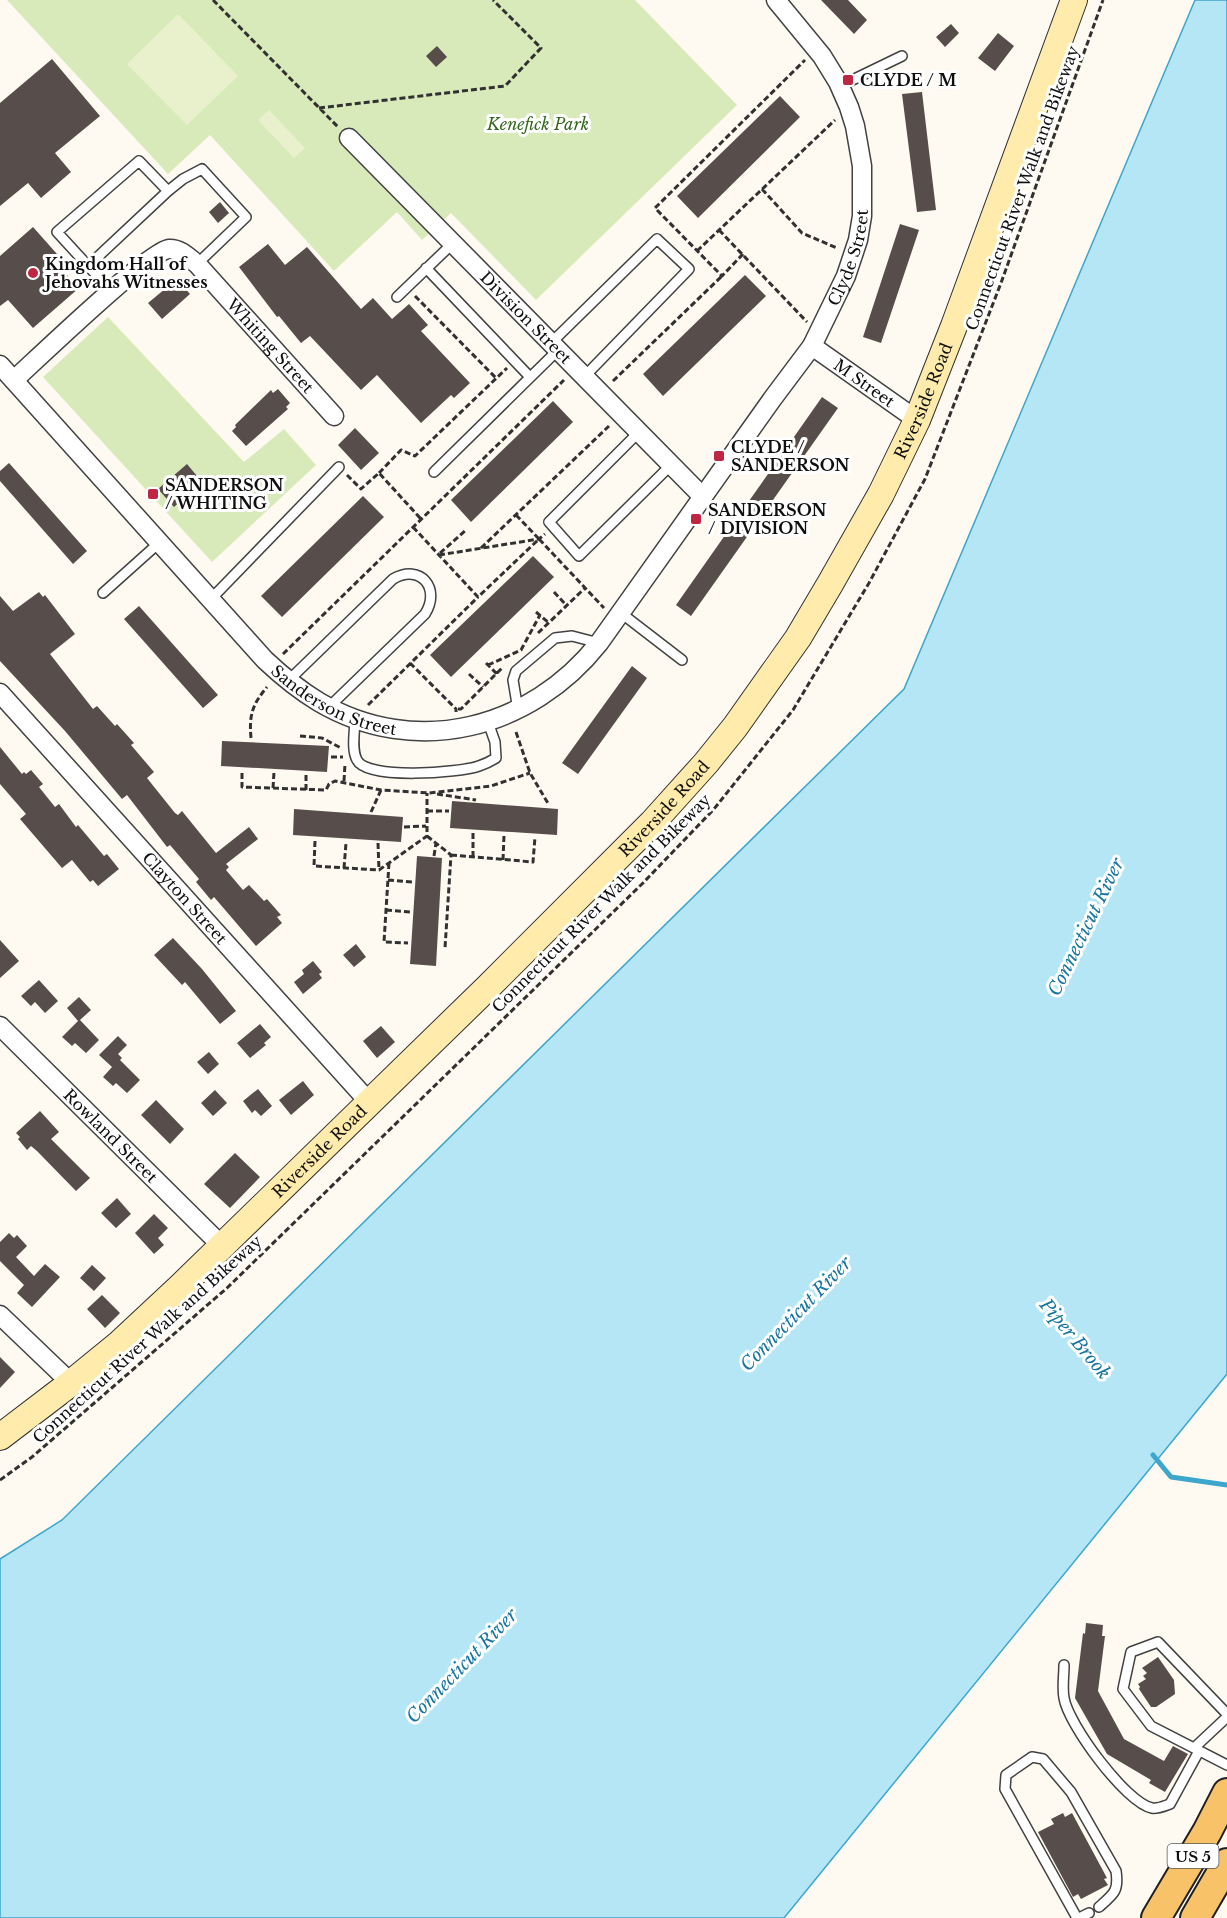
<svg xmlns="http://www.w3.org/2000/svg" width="1227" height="1918" viewBox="0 0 1227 1918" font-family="'Libre Baskerville',serif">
  <rect width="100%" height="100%" fill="#fffaf1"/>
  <!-- green -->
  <path fill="#d9eaba" d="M 7,0 L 635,0 L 737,105 L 536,300 L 451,213 L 422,240 L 397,212 L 334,271 L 210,135 L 168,174 Z
    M 108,317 L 244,462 L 284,429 L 316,465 L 212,562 L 43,377 Z"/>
  <!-- pitch -->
  <path fill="#e9f1cc" d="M 178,14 L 238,76 L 187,125 L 127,64 Z
    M 269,110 L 305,148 L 294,158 L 258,120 Z"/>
  <!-- water -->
  <path fill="#b5e6f6" stroke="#3ca6cd" stroke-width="1.5" d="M 1195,0 L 1227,0 L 1227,1374 L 784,1918 L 0,1918 L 0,1559 L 62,1520 L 904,689 Z"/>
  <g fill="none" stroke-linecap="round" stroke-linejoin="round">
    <!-- stream -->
    <path stroke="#3ca6cd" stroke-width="5" d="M 1153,1455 L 1171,1477 L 1227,1485"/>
  </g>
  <!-- building -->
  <path fill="#574e4b" d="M 821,0 L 848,0 L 867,20 L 854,34 Z
    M 951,24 L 959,33 L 945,47 L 936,37 Z
    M 998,33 L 1014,46 L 995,71 L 978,58 Z
    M 437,46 L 447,57 L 436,67 L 426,56 Z
    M 52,59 L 100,116 L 55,153 L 71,172 L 41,198 L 28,183 L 0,206 L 0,103 Z
    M 922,92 L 936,210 L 917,212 L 902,94 Z
    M 780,96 L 800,117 L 698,218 L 677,196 Z
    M 220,202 L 229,213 L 218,223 L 209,212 Z
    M 900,224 L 919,230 L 881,343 L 863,337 Z
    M 33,227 L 57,254 L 52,258 L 79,288 L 33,328 L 8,300 L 0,306 L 0,256 Z
    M 268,244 L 285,265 L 307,247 L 361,309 L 373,298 L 392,319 L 409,304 L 428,325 L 421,331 L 470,383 L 454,398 L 451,395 L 421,423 L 377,375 L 361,390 L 310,336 L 301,343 L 279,316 L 277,317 L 239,267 Z
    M 745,275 L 766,296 L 663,396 L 643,374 Z
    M 177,279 L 190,294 L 162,319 L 148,303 Z
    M 278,389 L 290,403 L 286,407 L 288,409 L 246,446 L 232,431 L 236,427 L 235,425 L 271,390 L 273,393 Z
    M 822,397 L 838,408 L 691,616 L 676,605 Z
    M 553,401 L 573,422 L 471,522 L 451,500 Z
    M 355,428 L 379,453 L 361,470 L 338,445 Z
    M 9,463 L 87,551 L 73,564 L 0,481 L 0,471 Z
    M 187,464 L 202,482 L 174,507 L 158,489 Z
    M 363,496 L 384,517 L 282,617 L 261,596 Z
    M 533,556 L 554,577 L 451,677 L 430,655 Z
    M 39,592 L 43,597 L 45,595 L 75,634 L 50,654 L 93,709 L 97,706 L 115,726 L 117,724 L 134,743 L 131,745 L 154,772 L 147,778 L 175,813 L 178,815 L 182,811 L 216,853 L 249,827 L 258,839 L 226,864 L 229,867 L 226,870 L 243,890 L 249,885 L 264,901 L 267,899 L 281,915 L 277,917 L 282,923 L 256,946 L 214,897 L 211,900 L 196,882 L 199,879 L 170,845 L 167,847 L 127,795 L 122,799 L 65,731 L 0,661 L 0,596 L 13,611 Z
    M 139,606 L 218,695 L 203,708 L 124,619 Z
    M 632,666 L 647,678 L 578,774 L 562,763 Z
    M 222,741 L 329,746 L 327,772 L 221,766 Z
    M 0,747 L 22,774 L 24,772 L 26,774 L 31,770 L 43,784 L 39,787 L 55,807 L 59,804 L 76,827 L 78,825 L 104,856 L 107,854 L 119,869 L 98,886 L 93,880 L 90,882 L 72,860 L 62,868 L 20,819 L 26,814 L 0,784 Z
    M 452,801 L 558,809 L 557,835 L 450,828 Z
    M 294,809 L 403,817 L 401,842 L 293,835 Z
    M 417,856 L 442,858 L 436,966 L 410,964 Z
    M 173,938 L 202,969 L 236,1011 L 220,1024 L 185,982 L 182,985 L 154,955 Z
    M 0,940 L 19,961 L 0,978 Z
    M 356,944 L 366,957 L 354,967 L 343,955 Z
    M 313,961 L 322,972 L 319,974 L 322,978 L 303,994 L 294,982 L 304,974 L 302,970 Z
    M 39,980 L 58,1001 L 45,1013 L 35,1002 L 31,1006 L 21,996 Z
    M 79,997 L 91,1010 L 80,1020 L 99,1040 L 86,1053 L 75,1043 L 72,1046 L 62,1037 L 78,1021 L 67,1008 Z
    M 260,1024 L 271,1037 L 264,1043 L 266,1045 L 250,1058 L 237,1043 Z
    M 381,1026 L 395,1042 L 377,1058 L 363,1041 Z
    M 118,1036 L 127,1045 L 118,1054 L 122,1058 L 120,1060 L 140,1080 L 127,1093 L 116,1083 L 113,1086 L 103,1077 L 112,1067 L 99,1055 Z
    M 209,1052 L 219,1064 L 208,1074 L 197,1062 Z
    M 303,1081 L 314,1095 L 291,1115 L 279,1100 Z
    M 258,1089 L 272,1106 L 261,1116 L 255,1110 L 252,1113 L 243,1101 Z
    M 215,1090 L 227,1103 L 213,1116 L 201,1103 Z
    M 156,1100 L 184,1129 L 170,1144 L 141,1115 Z
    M 40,1111 L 59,1132 L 51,1139 L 90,1178 L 76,1191 L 37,1151 L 31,1146 L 27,1150 L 18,1139 L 20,1137 L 16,1133 Z
    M 235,1153 L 260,1177 L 230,1208 L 204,1184 Z
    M 117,1198 L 131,1214 L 116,1228 L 101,1213 Z
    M 154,1214 L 168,1228 L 158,1238 L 164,1245 L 154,1254 L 135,1233 Z
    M 9,1233 L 14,1238 L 17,1235 L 27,1246 L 16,1257 L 34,1276 L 45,1264 L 60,1277 L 32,1307 L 17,1293 L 24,1285 L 0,1261 L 0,1242 Z
    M 92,1265 L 106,1278 L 94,1291 L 80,1278 Z
    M 102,1295 L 120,1313 L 105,1328 L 87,1309 Z
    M 0,1357 L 15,1372 L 0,1388 Z
    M 1086,1623 L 1103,1625 L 1102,1636 L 1105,1636 L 1098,1691 L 1124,1739 L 1164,1761 L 1173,1746 L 1188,1754 L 1165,1792 L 1149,1783 L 1151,1780 L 1107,1754 L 1075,1698 L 1083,1633 L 1085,1634 Z
    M 1158,1657 L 1174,1680 L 1175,1694 L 1156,1707 L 1151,1707 L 1139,1689 L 1140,1687 L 1138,1684 L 1146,1679 L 1143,1676 L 1147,1673 L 1142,1668 Z
    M 1063,1813 L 1065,1817 L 1072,1813 L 1107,1878 L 1104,1879 L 1108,1885 L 1081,1899 L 1078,1894 L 1073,1897 L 1038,1832 L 1054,1824 L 1051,1819 Z"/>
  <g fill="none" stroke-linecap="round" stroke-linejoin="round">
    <defs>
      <path id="lane" d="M 840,86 L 902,56
        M 168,191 L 183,179 L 202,169 L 246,217 L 197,264
        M 88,266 L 168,191 L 139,161 L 57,232 L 112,292
        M 426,268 L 530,377
        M 397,297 L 453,243
        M 551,343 L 657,239 L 689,269 L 584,377
        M 639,432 L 549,522 L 579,556 L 671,465
        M 434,472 L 558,350
        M 103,593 L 160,542
        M 211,599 L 339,467
        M 621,613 L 682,660
        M 288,681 L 393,579 C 421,563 441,589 425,614 L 329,707
        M 518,710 L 513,680 L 516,671 L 555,638 L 572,636 L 599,643
        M 355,718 C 355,731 351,749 357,760 C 367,780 459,773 479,766 C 485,764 491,761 496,758 L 495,742 L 488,722
        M 1064,1665 C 1064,1676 1062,1688 1064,1698 C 1068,1724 1126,1803 1152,1808 C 1158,1809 1164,1806 1170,1804 L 1199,1751
        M 1227,1714 L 1158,1642 L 1131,1652 L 1123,1689 L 1151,1726 L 1227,1765
        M 1194,1748 L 1227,1717
        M 1077,1918 L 1005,1789 L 1006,1775 L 1032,1757 L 1043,1759 L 1071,1792 L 1116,1871 C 1119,1891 1114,1894 1099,1907
        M 1079,1918 L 1089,1913"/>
      <g id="street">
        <path id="s1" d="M 349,138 L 703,497"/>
        <path id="s2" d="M 812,346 L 917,420"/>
        <path id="s3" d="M 0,365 L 265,660 C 282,676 299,690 319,702 C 416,759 531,729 599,643 L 773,398 L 812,346 L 846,276 L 858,240 L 862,216 L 862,166 L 855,126 L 849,107 L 838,82 L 822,56 L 776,0"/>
        <path id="s4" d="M 14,380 C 36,360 149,251 169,249 C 180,248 189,258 197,264 L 334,416"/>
        <path id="s5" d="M 0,693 L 369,1102"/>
        <path id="s6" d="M 0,1026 L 223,1247"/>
        <path d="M 0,1315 L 71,1383"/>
      </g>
      <g id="secondary">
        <path id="s7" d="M 0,1437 L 71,1383 L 120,1343 L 180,1287 L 487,988 L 652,823 L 706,763 L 735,727 L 798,638 L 830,584 L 881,494 L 917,420 L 954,326 L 1074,0"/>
      </g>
      <path id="primary" d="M 1156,1918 L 1207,1832 L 1227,1793
        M 1195,1918 L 1227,1863"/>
    </defs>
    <!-- lane casing -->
    <use href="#lane" stroke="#424242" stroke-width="12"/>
    <!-- street casing -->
    <use href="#street" stroke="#424242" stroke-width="21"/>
    <!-- secondary casing -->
    <use href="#secondary" stroke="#313131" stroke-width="28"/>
    <!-- primary casing -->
    <use href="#primary" stroke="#202020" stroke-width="32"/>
    <!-- path -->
    <path stroke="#313131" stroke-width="3" stroke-dasharray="6 3" stroke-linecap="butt" d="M 213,0 L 338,127
      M 319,108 L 505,86 L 541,48 L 493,0
      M 762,189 L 802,233 L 837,248
      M 719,230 L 807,322
      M 697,251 L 835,120
      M 743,254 L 722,276 L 655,208 L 805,60
      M 415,296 L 496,378
      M 613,381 L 722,276
      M 379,473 L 401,450 L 415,456 L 507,368
      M 347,475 L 361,489 L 379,473 L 421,519
      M 516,515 L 539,539
      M 413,527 L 478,597 L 539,539 L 604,608
      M 481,548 L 609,426
      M 440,553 L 466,530
      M 439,555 L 539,539 L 545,534
      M 554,592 L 567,606
      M 536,612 L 549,623
      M 538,633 L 585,588
      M 283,654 L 564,380
      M 410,663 L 456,709 L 456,712
      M 486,663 L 497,674
      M 488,665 L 521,650 L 540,615
      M 469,674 L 483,687
      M 368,705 L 478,597
      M 458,709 L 461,709 L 503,667
      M 516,732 L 530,773 L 549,805
      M 300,736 L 322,738 L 341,748
      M 251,738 C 249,715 252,705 267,687
      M 331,757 L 343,757
      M 242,773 L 242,787 L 326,790 L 329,784 L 335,781 L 381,790 L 429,793 L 491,786 L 530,773
      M 344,781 L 345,764
      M 273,788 L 274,772
      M 306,790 L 306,774
      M 437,794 L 476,800
      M 427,811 L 449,811
      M 371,812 L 381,790
      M 404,827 L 426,826
      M 427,836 L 451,855 L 445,948
      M 315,841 L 314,866 L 379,870 L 427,836 L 427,793
      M 378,843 L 379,870
      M 451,855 L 533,862 L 535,837
      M 434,856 L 436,843
      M 473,857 L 473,832
      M 503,860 L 504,835
      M 389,863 L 384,942 L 408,943
      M 344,868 L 346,843
      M 388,880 L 412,882
      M 386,910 L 410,912
      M 0,1480 L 32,1457 L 227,1288 L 643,883 L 714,809 L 793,710 L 869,583 L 925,479 L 1001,283 L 1103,0"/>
    <!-- lane -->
    <use href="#lane" stroke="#fff" stroke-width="9"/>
    <!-- street -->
    <use href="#street" stroke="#fff" stroke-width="18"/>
    <!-- secondary -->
    <use href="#secondary" stroke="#ffebac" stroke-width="26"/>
    <!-- primary -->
    <use href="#primary" stroke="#f8c368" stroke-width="28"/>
  </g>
  <!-- markers -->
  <g fill="#bf2641" stroke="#fff" stroke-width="2">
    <rect x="842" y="74" width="12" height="12" rx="3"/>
    <circle cx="33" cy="273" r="6"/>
    <rect x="713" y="450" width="12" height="12" rx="3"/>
    <rect x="147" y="488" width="12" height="12" rx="3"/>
    <rect x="690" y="513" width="12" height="12" rx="3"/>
  </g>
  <g text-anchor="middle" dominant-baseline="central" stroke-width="6" stroke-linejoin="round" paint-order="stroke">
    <!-- shield labels -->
    <rect fill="#fff" stroke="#575757" stroke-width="1.5" x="1167.5" y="1844" width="51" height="24" rx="4.5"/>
    <g font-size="15" font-weight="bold" fill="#0f0f0f">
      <text x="1193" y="1856">US 5</text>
    </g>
    <!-- poi labels -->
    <g font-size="16" font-weight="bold" fill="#0f0f0f" stroke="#fff" text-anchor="start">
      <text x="860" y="80">CLYDE / M</text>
      <text x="45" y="264">Kingdom Hall of<tspan x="45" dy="18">Jehovahs Witnesses</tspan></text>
      <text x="731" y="447">CLYDE /<tspan x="731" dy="18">SANDERSON</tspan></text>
      <text x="165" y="485">SANDERSON<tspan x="165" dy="18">/ WHITING</tspan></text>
      <text x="708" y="510">SANDERSON<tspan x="708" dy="18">/ DIVISION</tspan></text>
    </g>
    <!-- park labels -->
    <g font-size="16" font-style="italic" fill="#37671e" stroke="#fff">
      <text x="538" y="124">Kenefick Park</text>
    </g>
    <!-- street labels -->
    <g font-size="16" fill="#0f0f0f" stroke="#fff">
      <text transform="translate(1022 188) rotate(-70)">Connecticut River Walk and Bikeway</text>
      <text stroke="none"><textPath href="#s3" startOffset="1240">Clyde Street</textPath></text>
      <text stroke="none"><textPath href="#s1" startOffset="252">Division Street</textPath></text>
      <text stroke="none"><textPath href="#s4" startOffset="346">Whiting Street</textPath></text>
      <text stroke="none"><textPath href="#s2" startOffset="64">M Street</textPath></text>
      <text stroke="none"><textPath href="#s7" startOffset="1401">Riverside Road</textPath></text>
      <text stroke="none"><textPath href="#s3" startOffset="478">Sanderson Street</textPath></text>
      <text stroke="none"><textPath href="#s7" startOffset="915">Riverside Road</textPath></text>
      <text stroke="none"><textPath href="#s5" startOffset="276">Clayton Street</textPath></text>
      <text transform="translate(601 903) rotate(-45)">Connecticut River Walk and Bikeway</text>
      <text stroke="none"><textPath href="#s6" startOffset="156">Rowland Street</textPath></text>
      <text stroke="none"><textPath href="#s7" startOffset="429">Riverside Road</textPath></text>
      <text transform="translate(147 1339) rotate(-42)">Connecticut River Walk and Bikeway</text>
    </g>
    <!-- water labels -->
    <g font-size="18" font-style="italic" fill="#1776a1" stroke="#fff">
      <text transform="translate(1086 927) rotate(-64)">Connecticut River</text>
      <text transform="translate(796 1314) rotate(-46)">Connecticut River</text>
      <text transform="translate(1075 1339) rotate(50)">Piper Brook</text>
      <text transform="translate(462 1666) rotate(-46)">Connecticut River</text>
    </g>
  </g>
</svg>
